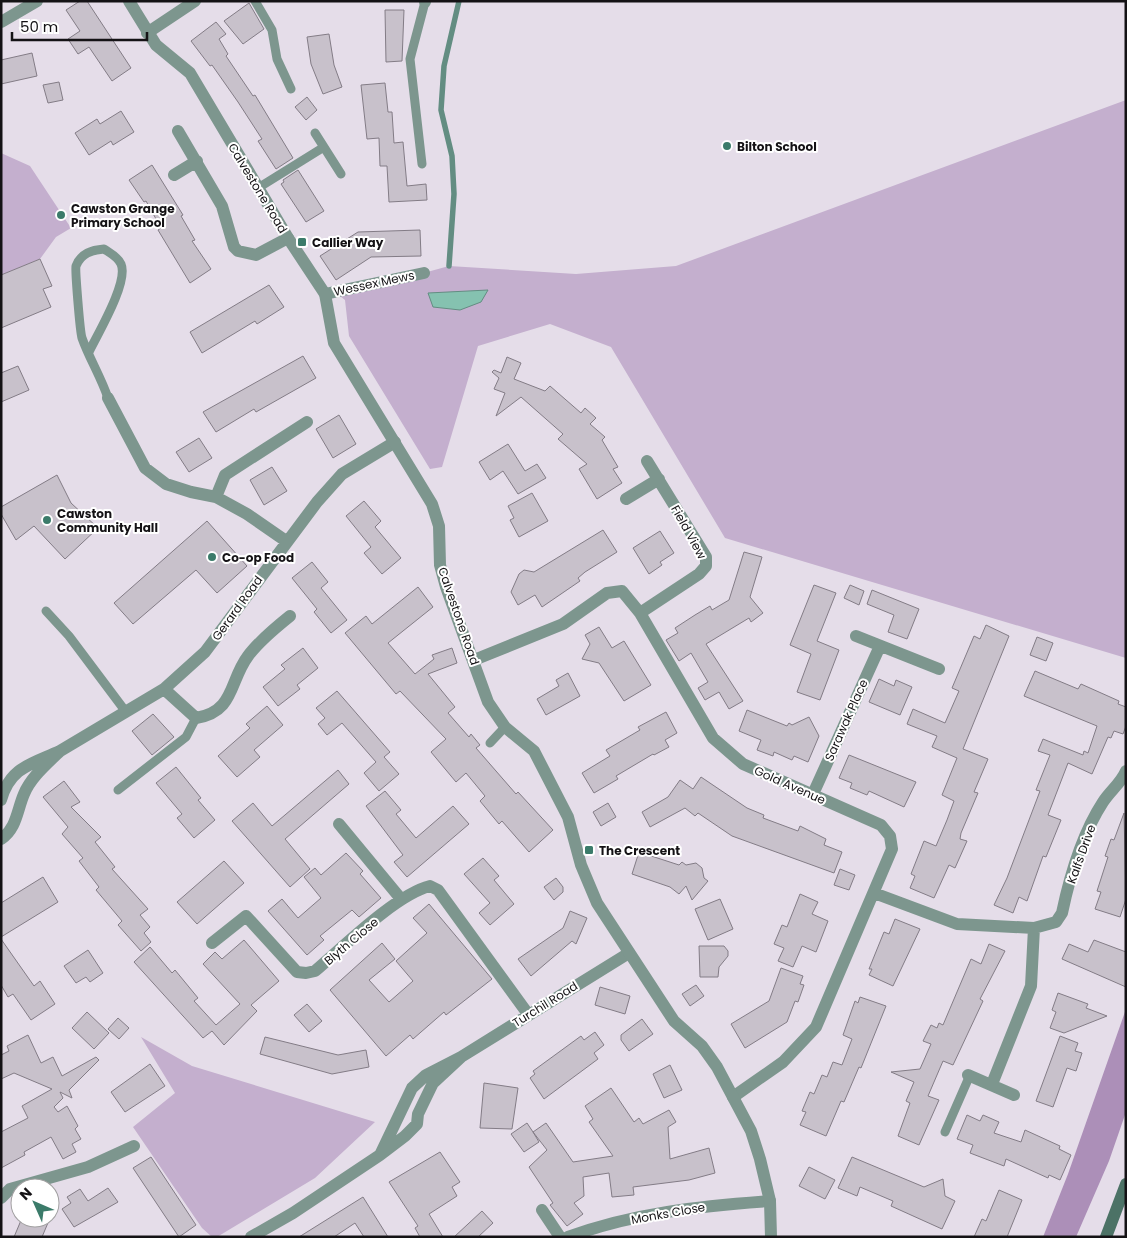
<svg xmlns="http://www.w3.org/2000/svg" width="1127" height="1238" viewBox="0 0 1127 1238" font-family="Poppins,sans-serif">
  <rect width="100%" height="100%" fill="#e5dde9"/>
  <!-- green -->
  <path fill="#c4afce" d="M 1126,100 L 1126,658 L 725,538 L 611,347 L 550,324 L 478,346 L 442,467 L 430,469 L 349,336 L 345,300 L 340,296 L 449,266 L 576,274 L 676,266 Z
    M 1,153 L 30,166 L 71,228 L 56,237 L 40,259 L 1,275 Z
    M 141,1037 L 192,1066 L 375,1122 L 315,1178 L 217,1237 L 212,1237 L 202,1228 L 133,1127 L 175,1093 Z"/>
  <!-- forest -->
  <path fill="#ac8fb8" d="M 1126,1009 L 1126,1112 L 1109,1161 L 1076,1237 L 1043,1237 L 1068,1174 Z"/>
  <!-- water -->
  <path fill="#85c2b0" stroke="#638d82" d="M 488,290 L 481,302 L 460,310 L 433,307 L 428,293 Z"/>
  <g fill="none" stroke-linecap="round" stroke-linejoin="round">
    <!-- stream -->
    <path stroke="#638d82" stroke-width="5.5" d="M 449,266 L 454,194 L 452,156 L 441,110 L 444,66 L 459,1"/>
  </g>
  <!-- building -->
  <path fill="#c8c1cb" stroke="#837c86" d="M 80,1 L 87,1 L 131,68 L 112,81 L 89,47 L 78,54 L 68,39 L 80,31 L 66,10 Z
    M 249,3 L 264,29 L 243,44 L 224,21 Z
    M 385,10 L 404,10 L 402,61 L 386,62 Z
    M 216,22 L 226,34 L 219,39 L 228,54 L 226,56 L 253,96 L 255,95 L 293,158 L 276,169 L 258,141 L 262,139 L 238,102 L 212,65 L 210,66 L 191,41 Z
    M 329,34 L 334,65 L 342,87 L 323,94 L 311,64 L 307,37 Z
    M 32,53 L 37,76 L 1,84 L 1,60 Z
    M 59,82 L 63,100 L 48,103 L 43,85 Z
    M 385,83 L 388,112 L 392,112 L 394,143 L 403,142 L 407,186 L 426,184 L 427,200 L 389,202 L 387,166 L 380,166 L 379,138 L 367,139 L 361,85 Z
    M 307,97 L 317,110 L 306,120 L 295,107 Z
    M 121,111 L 134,132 L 113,145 L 111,141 L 89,155 L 75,133 L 97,119 L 100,124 Z
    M 152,165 L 183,215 L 181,216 L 195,240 L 192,241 L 211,269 L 190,283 L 158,230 L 161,228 L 146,201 L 144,202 L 129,180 Z
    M 298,170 L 324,211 L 306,222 L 281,184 L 284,182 L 283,180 Z
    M 420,230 L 421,256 L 371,257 L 336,280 L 320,256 L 358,232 Z
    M 40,259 L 52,286 L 43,289 L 51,307 L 1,328 L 1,275 Z
    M 269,285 L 284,307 L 257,324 L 255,321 L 202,353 L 190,332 Z
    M 303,356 L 316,378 L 256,412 L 254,409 L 216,432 L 203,412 Z
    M 507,357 L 521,363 L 514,379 L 545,391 L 550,386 L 581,413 L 585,408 L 596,418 L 590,424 L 605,437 L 602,440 L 618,467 L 613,469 L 622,483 L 597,499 L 579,469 L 587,464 L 558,439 L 563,434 L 521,397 L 496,416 L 505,393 L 494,389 L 499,378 L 492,372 L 494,370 L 501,373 Z
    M 18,366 L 29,390 L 1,402 L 1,373 Z
    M 339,415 L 356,444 L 333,458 L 316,429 Z
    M 199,438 L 212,458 L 189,472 L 176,452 Z
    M 508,444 L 525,471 L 537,464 L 546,478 L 518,494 L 503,471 L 490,480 L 479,462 Z
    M 272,467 L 287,491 L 264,505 L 250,480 Z
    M 57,475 L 71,503 L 98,528 L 65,559 L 34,526 L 16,540 L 1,514 L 1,507 Z
    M 532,493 L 548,521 L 519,537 L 510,520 L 514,518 L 508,506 Z
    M 364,501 L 381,521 L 375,527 L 401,558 L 382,574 L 364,553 L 371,547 L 346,516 Z
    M 207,521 L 247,566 L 217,593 L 196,570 L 133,624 L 114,603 Z
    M 603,530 L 617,552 L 585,572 L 578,578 L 580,581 L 542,607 L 535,595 L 518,605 L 511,592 L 519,574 L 524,570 L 534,572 Z
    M 660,531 L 674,553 L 660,562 L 662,565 L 649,574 L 633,548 Z
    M 744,552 L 762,557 L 750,597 L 763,613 L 751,622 L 749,618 L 706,644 L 743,701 L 729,709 L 719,692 L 705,700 L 698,688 L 708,682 L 691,653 L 679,661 L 666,640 L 678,633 L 675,628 L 695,615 L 710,606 L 712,610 L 729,600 Z
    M 312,562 L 328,582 L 321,588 L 347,620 L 331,633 L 314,612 L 317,609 L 292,578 Z
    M 814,585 L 836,593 L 817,641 L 839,650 L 820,700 L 797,692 L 811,654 L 790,645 Z
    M 850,585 L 864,591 L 859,605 L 844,598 Z
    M 418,587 L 433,607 L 388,643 L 415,674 L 434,659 L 432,655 L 452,648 L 457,663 L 428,674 L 455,707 L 448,713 L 469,737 L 471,734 L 480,745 L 476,748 L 516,794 L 518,792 L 553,830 L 529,852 L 502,821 L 499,824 L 480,801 L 485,796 L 466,773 L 456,782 L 431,752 L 446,739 L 400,691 L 396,694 L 345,633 L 366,616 L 372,624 Z
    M 872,590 L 919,609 L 907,639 L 888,632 L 894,615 L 867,604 Z
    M 986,625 L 1009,636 L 963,749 L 988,759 L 974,792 L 978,793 L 961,833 L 960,839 L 967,841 L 955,868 L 949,865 L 934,898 L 910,888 L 915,876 L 911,874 L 924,841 L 936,846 L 947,820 L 954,801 L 942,795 L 957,758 L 932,747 L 937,736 L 907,724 L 913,709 L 945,723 L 959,691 L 952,688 L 974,636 L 980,639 Z
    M 599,627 L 612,648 L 624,641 L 651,685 L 624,701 L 599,663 L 582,659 L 590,644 L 585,635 Z
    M 1037,637 L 1053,643 L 1046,661 L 1030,655 Z
    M 303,648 L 318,668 L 297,685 L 300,689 L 278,706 L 263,687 L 285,669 L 281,665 Z
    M 1035,671 L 1078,689 L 1081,684 L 1119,701 L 1118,704 L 1126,707 L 1126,726 L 1123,734 L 1114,731 L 1111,738 L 1108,737 L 1092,774 L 1068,763 L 1048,815 L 1061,820 L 1046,857 L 1043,856 L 1027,901 L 1019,897 L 1013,913 L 994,905 L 1007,878 L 1040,791 L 1036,790 L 1050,755 L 1038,751 L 1043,739 L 1083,755 L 1084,751 L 1088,753 L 1097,726 L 1024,696 Z
    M 568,673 L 580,696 L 546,715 L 537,699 L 559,686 L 556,680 Z
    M 879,679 L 894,686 L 896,680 L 912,687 L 900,715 L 869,702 Z
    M 337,691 L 390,752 L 384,757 L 399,774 L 379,791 L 364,773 L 376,762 L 342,723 L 327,735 L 318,724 L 325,718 L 316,708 Z
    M 267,706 L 283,725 L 254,750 L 260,757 L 237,777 L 218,756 L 250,728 L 246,724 Z
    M 747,710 L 787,726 L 789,723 L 792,725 L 809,717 L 819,736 L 808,762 L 794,756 L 792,760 L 774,752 L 773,756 L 757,750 L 761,740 L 739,731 Z
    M 666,712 L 677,733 L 665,740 L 669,747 L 654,755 L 653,754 L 616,776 L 618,779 L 594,793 L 582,773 L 610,756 L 606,750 L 640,730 L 638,727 Z
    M 153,714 L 174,737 L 152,755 L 132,731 Z
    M 849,755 L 916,782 L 904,807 L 869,791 L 867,795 L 850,788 L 852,783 L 839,778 Z
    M 176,767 L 201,798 L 198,800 L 215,820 L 194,838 L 177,818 L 182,814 L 156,783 Z
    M 338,770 L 349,784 L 285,839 L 310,869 L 290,887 L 232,821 L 253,803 L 272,826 Z
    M 701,777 L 747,808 L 764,815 L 763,818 L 798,831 L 800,826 L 826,839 L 824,845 L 842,852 L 834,873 L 732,836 L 698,813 L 695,816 L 685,808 L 650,827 L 642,812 L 668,797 L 680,780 L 693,789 Z
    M 64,781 L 80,802 L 71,807 L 101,837 L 95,842 L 115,867 L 112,869 L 148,909 L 140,915 L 150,927 L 144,933 L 151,942 L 141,951 L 118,925 L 122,921 L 96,890 L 99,887 L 79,861 L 83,858 L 62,834 L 68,827 L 43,797 Z
    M 385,791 L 401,810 L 396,814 L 416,838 L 453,806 L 469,824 L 407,877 L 394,862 L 403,855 L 366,806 Z
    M 608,803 L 616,817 L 601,826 L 593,812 Z
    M 1124,813 L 1126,899 L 1120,917 L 1095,909 L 1101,892 L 1097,891 L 1108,857 L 1105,856 L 1111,839 L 1114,840 Z
    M 639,852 L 679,865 L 682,862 L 686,865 L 696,863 L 702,868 L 704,878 L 708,881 L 692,900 L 686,886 L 679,894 L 670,887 L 632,874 Z
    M 346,853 L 363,871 L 360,874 L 381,898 L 359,917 L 352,910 L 320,936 L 324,940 L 307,955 L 268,911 L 282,899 L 298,918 L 321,898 L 304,877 L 315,868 L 321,875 Z
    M 483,858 L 499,876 L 494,880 L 514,904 L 490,925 L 479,913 L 490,903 L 464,874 Z
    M 224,861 L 244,883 L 197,924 L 177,902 Z
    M 840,869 L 855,875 L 849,890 L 834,885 Z
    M 43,877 L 58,902 L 1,937 L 1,903 Z
    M 556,878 L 563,887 L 563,892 L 554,900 L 544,887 Z
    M 800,894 L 818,902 L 812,914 L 828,921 L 816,952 L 802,946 L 793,967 L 778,961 L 784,948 L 774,944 L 782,925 L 787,927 Z
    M 720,899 L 733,929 L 708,940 L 695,909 Z
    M 429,904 L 492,979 L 446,1015 L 444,1012 L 413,1039 L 410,1035 L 386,1056 L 330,990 L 382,943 L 395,959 L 369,980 L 389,1002 L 413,981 L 396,961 L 427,933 L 413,918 Z
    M 570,911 L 587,918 L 576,944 L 572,941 L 531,976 L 518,959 L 563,928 Z
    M 895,919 L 920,929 L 893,986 L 869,975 L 872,969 L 869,969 L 884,932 L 889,934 Z
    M 1,939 L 34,986 L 40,981 L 55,1004 L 31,1020 L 13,994 L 8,997 L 1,985 Z
    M 244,940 L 279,981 L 251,1005 L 257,1011 L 224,1045 L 212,1031 L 203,1038 L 134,962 L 150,947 L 172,973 L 175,970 L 198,998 L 194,1001 L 216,1025 L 240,1004 L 203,964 L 215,952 L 222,959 Z
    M 1094,940 L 1126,952 L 1126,987 L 1062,959 L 1069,944 L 1088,952 Z
    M 989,944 L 1005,951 L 980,999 L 983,1001 L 953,1065 L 943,1061 L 928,1096 L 939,1100 L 919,1145 L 898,1136 L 910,1103 L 906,1101 L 914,1082 L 891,1072 L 920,1069 L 931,1044 L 923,1041 L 931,1025 L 937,1028 L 939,1023 L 943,1025 L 971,959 L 981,964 Z
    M 699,946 L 724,946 L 728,951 L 728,956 L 719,967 L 718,977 L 700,977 Z
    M 88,950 L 103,973 L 90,982 L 86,977 L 76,983 L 64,966 Z
    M 781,968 L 803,976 L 800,984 L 804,985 L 798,1002 L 795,1001 L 787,1022 L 745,1048 L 731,1024 L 769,1001 Z
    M 696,985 L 704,996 L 690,1006 L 682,994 Z
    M 600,987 L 630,996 L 625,1014 L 595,1005 Z
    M 1058,993 L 1088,1004 L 1086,1008 L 1107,1016 L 1064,1033 L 1050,1028 L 1056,1012 L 1052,1010 Z
    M 860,997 L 886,1006 L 861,1068 L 859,1067 L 844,1102 L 841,1101 L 826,1136 L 800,1125 L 806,1112 L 802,1111 L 810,1092 L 814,1094 L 822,1075 L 827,1077 L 833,1062 L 842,1065 L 852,1039 L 843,1035 L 855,1001 L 858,1003 Z
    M 307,1004 L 322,1021 L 309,1032 L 294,1015 Z
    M 87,1012 L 109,1033 L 94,1049 L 72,1028 Z
    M 118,1018 L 129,1028 L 119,1039 L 108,1029 Z
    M 642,1019 L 653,1034 L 629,1051 L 621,1040 L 621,1035 Z
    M 595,1032 L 604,1045 L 594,1053 L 598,1059 L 544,1099 L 530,1078 L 535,1074 L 533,1071 L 581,1036 L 584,1040 Z
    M 28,1035 L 41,1063 L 53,1057 L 62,1076 L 96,1057 L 99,1060 L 69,1090 L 72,1098 L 60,1092 L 63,1098 L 54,1107 L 58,1112 L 67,1106 L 78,1126 L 75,1129 L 81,1139 L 72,1144 L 76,1152 L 63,1159 L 51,1137 L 24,1152 L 25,1155 L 1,1168 L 1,1132 L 28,1118 L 22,1106 L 52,1089 L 14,1073 L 1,1079 L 1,1055 L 9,1051 L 7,1046 Z
    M 1060,1036 L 1078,1043 L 1075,1051 L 1082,1053 L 1076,1071 L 1067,1068 L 1053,1107 L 1036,1101 Z
    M 265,1037 L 338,1055 L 366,1050 L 369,1067 L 332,1074 L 260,1054 Z
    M 150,1064 L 165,1086 L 125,1112 L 111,1092 Z
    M 670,1065 L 682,1090 L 664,1098 L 653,1074 Z
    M 484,1083 L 518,1088 L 512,1129 L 480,1128 Z
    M 611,1088 L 634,1122 L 639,1118 L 643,1124 L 669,1110 L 676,1122 L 668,1127 L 670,1159 L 709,1148 L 715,1173 L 689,1180 L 633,1187 L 634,1195 L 612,1197 L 609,1173 L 583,1177 L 584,1196 L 574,1203 L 583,1214 L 567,1226 L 550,1205 L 553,1203 L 529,1167 L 547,1150 L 533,1132 L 539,1142 L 524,1152 L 511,1134 L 527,1123 L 533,1132 L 546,1123 L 573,1162 L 613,1156 L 589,1122 L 593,1119 L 585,1106 Z
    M 967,1115 L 980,1121 L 983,1115 L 999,1122 L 994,1133 L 1021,1142 L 1025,1130 L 1060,1146 L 1059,1149 L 1071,1155 L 1060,1180 L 1049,1175 L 1048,1178 L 1006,1159 L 1004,1166 L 970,1153 L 973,1145 L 957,1139 Z
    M 440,1152 L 460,1182 L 452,1187 L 457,1196 L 429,1214 L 443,1237 L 420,1237 L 415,1228 L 418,1226 L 389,1182 Z
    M 151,1157 L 196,1225 L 179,1237 L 133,1168 Z
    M 852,1157 L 924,1187 L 943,1179 L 945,1196 L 955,1201 L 942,1229 L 891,1206 L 893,1201 L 860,1187 L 857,1196 L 838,1188 Z
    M 809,1167 L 835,1180 L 825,1199 L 799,1186 Z
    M 108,1188 L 118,1202 L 74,1227 L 62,1209 L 71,1203 L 67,1197 L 80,1189 L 88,1201 Z
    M 999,1190 L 1022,1200 L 1007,1237 L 974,1237 L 982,1219 L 986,1221 Z
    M 363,1197 L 388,1237 L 364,1237 L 355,1223 L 334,1237 L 299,1237 Z
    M 482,1211 L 493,1223 L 478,1237 L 454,1237 Z
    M 22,1218 L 50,1218 L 42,1237 L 14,1237 Z"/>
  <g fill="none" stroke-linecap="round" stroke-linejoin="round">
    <!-- service -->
    <path stroke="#7d968e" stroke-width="9" d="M 255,1 L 272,30 L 277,59 L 291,89
      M 315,133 L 341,174
      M 422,164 L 410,59 L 425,2
      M 258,188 L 324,147
      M 89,352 C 97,335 129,282 121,264 C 118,257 110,253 104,249 C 92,250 81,253 76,266 C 75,270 80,332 82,338 C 89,358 101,377 108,398
      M 46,611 L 69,636 L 126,712
      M 490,743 L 505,727
      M 118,790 L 186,737 L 196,718
      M 945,1132 L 970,1075"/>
    <!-- minor -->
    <path stroke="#7d968e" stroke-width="12" d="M 425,2 L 425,1
      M 1,22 L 37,1
      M 147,33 L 195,1
      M 178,131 L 222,206 L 234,247 L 238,251 L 256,255 L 288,238
      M 174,175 L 197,161
      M 325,294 L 424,273
      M 108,398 L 145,468 L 166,484 L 191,492 L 216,497 L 247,514 L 286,541
      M 216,497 L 225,475 L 307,422
      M 626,499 L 659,479
      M 640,613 L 699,574 L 706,566 L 706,557 L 647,461
      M 856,636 L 939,669
      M 474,660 L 563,624 L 607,593 L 622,591 L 640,613 L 713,738 L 743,764 L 881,825 L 890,836 L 892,849 L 816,1027 L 783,1062 L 733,1097
      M 164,689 L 196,718 C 235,712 229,681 248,656 C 259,641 275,628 290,616
      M 60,751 L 164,689 L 205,652 L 317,502 L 342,474 L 395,442
      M 813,794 L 880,646
      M 1,800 C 10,767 32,764 60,751 C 47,764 31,777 24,794 C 17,810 17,828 1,839
      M 339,824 L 401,899
      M 874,893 L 957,924 L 1034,928 L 1056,922 L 1062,913 C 1070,875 1082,834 1103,802 C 1110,791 1121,783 1126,771
      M 212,943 L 246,916 L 297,972 L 306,973 L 315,971 C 343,947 397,894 430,886 L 438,890 L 528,1014
      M 461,1057 L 433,1083 L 418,1114 L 417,1124 L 405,1136 L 380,1155 L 412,1088 L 426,1075 L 461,1057 L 629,953
      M 968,1075 L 1014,1095
      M 992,1084 L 1031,986 L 1034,928
      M 1,1198 L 10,1189 L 88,1167 L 134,1146
      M 542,1210 L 560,1237
      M 251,1237 L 293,1213 L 380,1155
      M 568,1237 C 633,1213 701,1206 770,1201"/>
    <!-- tertiary -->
    <path stroke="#7d968e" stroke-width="12" d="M 129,1 L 156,45 L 190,73 L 288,238 L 325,294 L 334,343 L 432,504 L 439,526 L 440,565 L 446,587 L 488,702 L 505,727 L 534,751 L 568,817 L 581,865 L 597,903 L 674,1021 L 702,1046 L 717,1067 L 751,1131 L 760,1159 L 770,1201 L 771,1237"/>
    <!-- secondary -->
    <path stroke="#4c7266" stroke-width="12" d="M 1106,1237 L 1126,1184"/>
  </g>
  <!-- markers -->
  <g fill="#3b7b6a" stroke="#fff" stroke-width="2">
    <circle cx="727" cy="146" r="5"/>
    <circle cx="61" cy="215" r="5"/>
    <rect x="297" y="237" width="10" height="10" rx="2.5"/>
    <circle cx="47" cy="520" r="5"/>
    <circle cx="212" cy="557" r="5"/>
    <rect x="584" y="845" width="10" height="10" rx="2.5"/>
  </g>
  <g text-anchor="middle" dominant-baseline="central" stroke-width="4" stroke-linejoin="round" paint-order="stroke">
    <!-- poi labels -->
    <g font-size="12" font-weight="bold" fill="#141215" stroke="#fff" text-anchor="start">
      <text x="737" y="146">Bilton School</text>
      <text x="71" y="208">Cawston Grange<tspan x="71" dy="14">Primary School</tspan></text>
      <text x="312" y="242">Callier Way</text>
      <text x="57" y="513">Cawston<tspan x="57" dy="14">Community Hall</tspan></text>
      <text x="222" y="557">Co-op Food</text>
      <text x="599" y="850">The Crescent</text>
    </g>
    <!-- street labels -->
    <g font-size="12" fill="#141215" stroke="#fff">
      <text transform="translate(258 188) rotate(59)">Calvestone Road</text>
      <text transform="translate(374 283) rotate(-12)">Wessex Mews</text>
      <text transform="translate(689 532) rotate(61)">Field View</text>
      <text transform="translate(237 608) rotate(-54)">Gerard Road</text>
      <text transform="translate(459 616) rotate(71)">Calvestone Road</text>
      <text transform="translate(846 720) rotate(-66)">Sarawak Place</text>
      <text transform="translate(790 785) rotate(24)">Gold Avenue</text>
      <text transform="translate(1081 854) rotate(-70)">Kalfs Drive</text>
      <text transform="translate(351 941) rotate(-40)">Blyth Close</text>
      <text transform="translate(545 1004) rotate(-32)">Turchil Road</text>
      <text transform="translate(668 1213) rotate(-10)">Monks Close</text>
    </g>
  </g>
  <!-- border -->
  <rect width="1127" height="1238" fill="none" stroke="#141215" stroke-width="5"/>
  <!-- north arrow -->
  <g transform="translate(35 1203) rotate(315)"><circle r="24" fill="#ffffff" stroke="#a1a0a1"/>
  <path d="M0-4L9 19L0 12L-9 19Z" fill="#3b7b6a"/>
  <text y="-8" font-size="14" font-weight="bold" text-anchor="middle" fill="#141215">N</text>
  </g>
  <!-- scale -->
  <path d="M12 32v8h135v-8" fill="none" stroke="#141215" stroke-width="2.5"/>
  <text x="20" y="32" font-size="15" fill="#141215" stroke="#ffffff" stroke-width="4" paint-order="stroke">50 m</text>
</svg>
